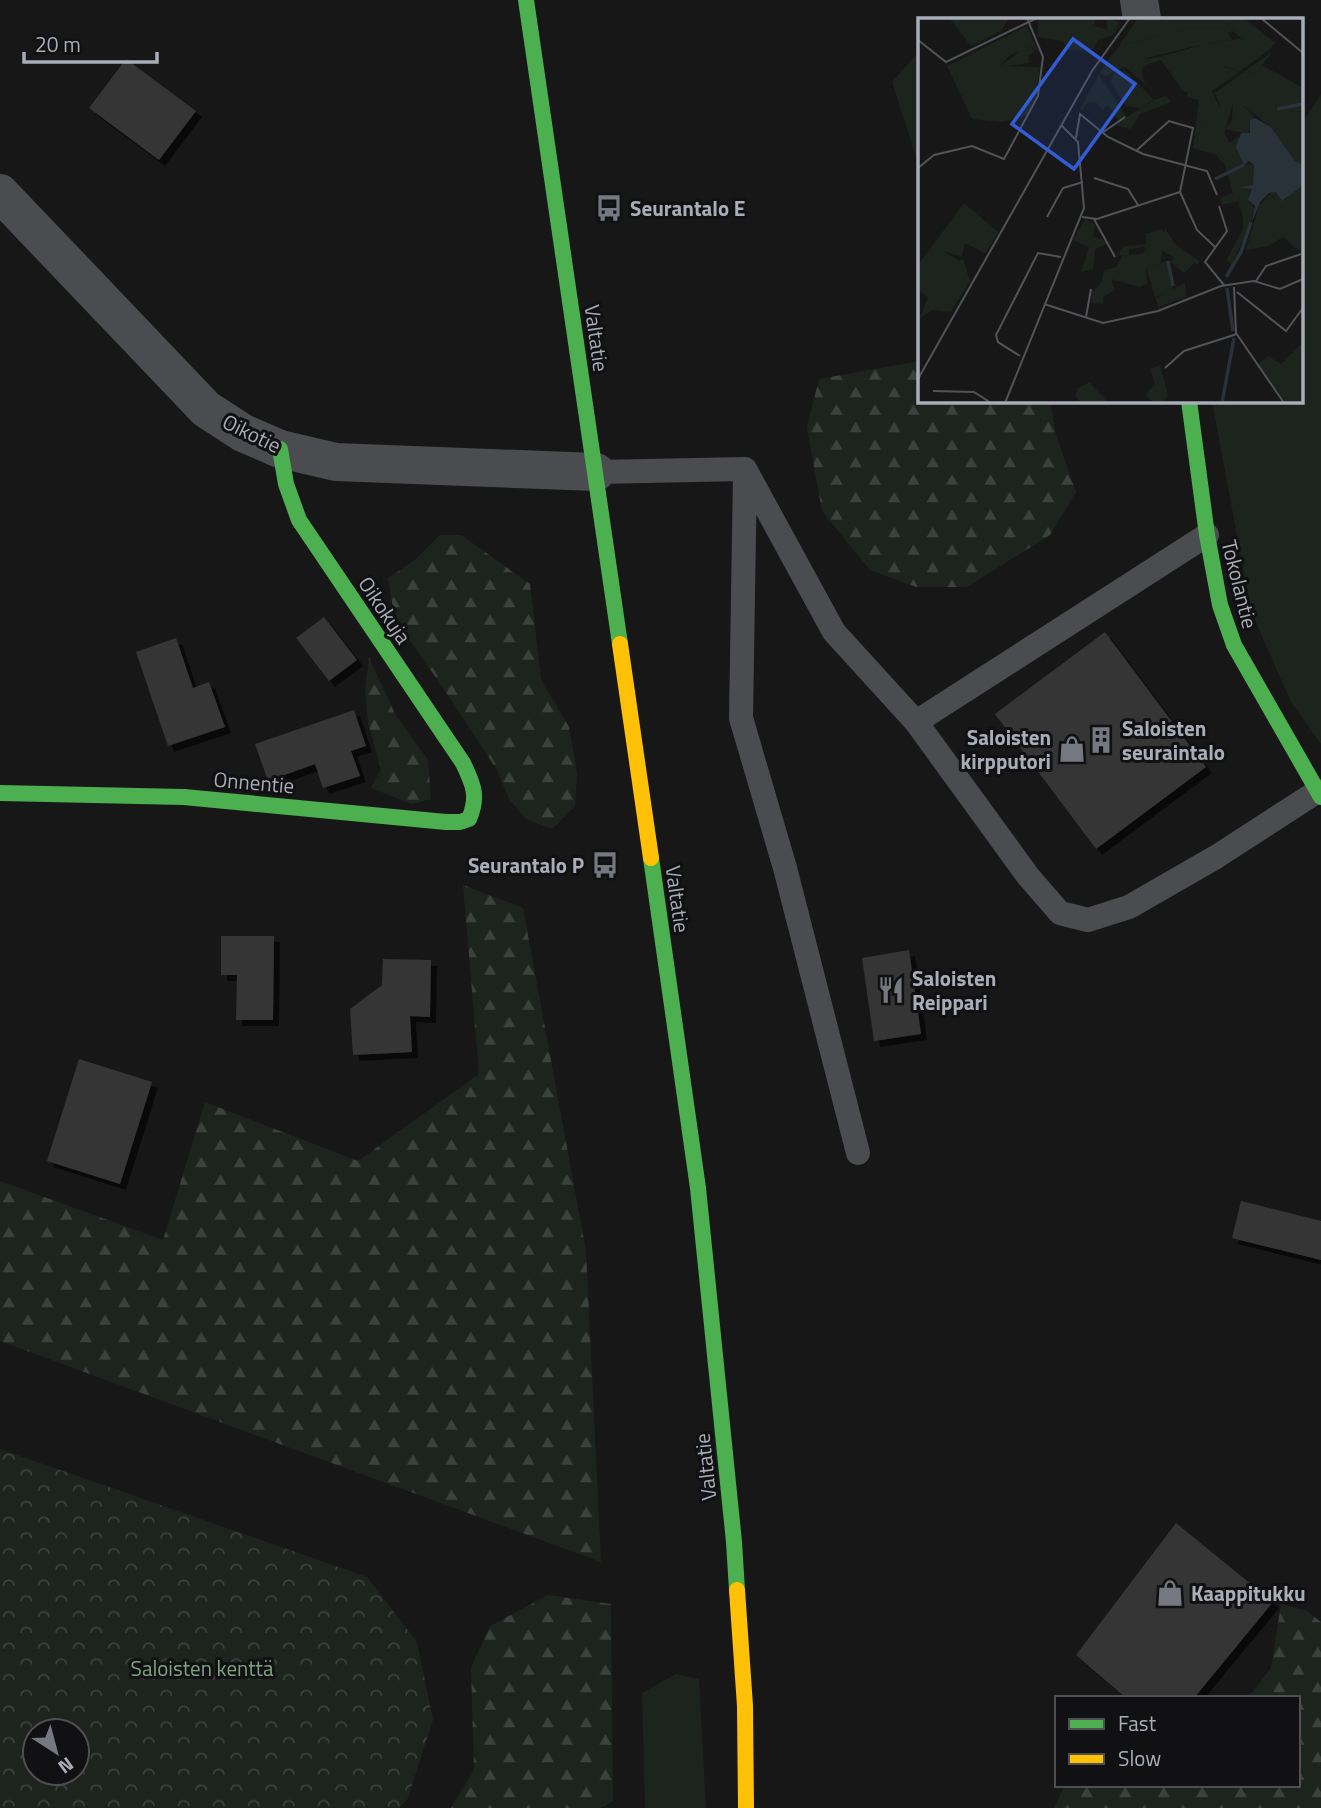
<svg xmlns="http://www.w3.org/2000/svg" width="1321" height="1808" viewBox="0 0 1321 1808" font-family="'Titillium Web',sans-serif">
  <defs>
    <pattern id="forest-firs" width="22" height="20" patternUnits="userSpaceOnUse" patternTransform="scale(1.75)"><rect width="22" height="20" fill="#1d241e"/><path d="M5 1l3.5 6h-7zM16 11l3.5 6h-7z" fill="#3b413d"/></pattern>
    <pattern id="park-crowns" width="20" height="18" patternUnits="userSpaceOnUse" patternTransform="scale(1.75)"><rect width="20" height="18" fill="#1d241e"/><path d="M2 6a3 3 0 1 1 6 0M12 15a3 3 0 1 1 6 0" fill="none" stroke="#3b413d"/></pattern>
    <filter id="shadow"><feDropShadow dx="6" dy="6" stdDeviation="0" flood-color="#0009"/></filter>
  </defs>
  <rect width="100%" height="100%" fill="#171717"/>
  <!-- green -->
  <path fill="#1d241e" d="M 920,54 L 920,169 L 892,82 L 916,55 Z
    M 1321,95 L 1321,744 L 1291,702 L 1251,611 L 1212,401 L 1302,401 L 1302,123 Z
    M 676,1674 L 699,1679 L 706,1808 L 645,1808 L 642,1693 Z"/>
  <!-- forest -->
  <path fill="url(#forest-firs)" d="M 920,361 L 920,401 L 1050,401 L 1056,435 L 1076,492 L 1050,535 L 967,587 L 916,587 L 870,570 L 822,511 L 807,427 L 819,379 Z
    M 440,535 L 461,535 L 530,584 L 541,680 L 569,727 L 577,773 L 575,806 L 552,829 L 526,819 L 509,799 L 497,770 L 452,701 L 400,626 L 392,603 L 388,578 L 415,560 Z
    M 369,657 L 395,714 L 428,760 L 431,799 L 412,804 L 371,788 L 381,769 L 368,723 L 365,690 Z
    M 463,885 L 523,908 L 586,1251 L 601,1562 L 0,1341 L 0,1181 L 163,1240 L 205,1102 L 358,1161 L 479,1074 Z
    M 548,1595 L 611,1604 L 613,1801 L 600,1808 L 451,1808 L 474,1770 L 471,1668 L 490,1626 Z
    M 1281,1604 L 1307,1611 L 1321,1622 L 1321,1808 L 1054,1808 L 1065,1785 L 1298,1785 L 1298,1698 L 1239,1698 L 1252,1693 L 1271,1668 Z"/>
  <!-- park -->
  <path fill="url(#park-crowns)" fill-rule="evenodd" d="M 0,1449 L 367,1577 L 417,1642 L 433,1720 L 407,1800 L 399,1808 L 0,1808 ZM 35,1731 L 77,1731 L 77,1773 L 35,1773 Z"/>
  <!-- building -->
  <path fill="#353536" filter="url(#shadow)" d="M 126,59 L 196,111 L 159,160 L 89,108 Z
    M 324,617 L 357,660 L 329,681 L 296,638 Z
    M 1105,632 L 1206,767 L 1096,849 L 995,714 Z
    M 176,638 L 193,688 L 209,682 L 225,727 L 168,746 L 136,652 Z
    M 354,710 L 366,746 L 351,751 L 360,776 L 323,788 L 315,764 L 268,781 L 255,744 Z
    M 221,936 L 274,936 L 273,1020 L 236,1020 L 237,975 L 221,975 Z
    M 909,950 L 921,1034 L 874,1041 L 862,958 Z
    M 383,959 L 431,960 L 430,1017 L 410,1016 L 412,1052 L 353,1055 L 350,1009 L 382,985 Z
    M 79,1059 L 152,1082 L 120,1184 L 47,1161 Z
    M 1241,1201 L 1321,1221 L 1321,1260 L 1232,1238 Z
    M 1176,1523 L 1273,1602 L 1194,1698 L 1126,1698 L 1076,1655 Z"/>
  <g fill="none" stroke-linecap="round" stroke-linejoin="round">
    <!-- lane -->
    <path stroke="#4b4c50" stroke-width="24" d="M 745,469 L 834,632 L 916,722 L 1028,876 L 1060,913 L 1088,920 L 1129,907 L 1216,857 L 1318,791
      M 596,472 L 745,469
      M 745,473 L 741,718 L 785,868 L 858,1153
      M 916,722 L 1207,535"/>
    <!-- street -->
    <path stroke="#4b4c50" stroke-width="38" d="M 1139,0 L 1142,19
      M 0,193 L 206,409 L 243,433 L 280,449 L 336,462 L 596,472"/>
    <!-- fast -->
    <path stroke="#4caf50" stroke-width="16" d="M 526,0 L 620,644
      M 1189,401 L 1207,535 L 1220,605 L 1234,645 L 1321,797
      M 0,793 L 184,797 L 446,822 L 460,822 L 469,819 C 479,796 473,784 463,763 L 299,520 L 286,484 L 280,449
      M 651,858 L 698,1188 L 734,1542 L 737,1590"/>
    <!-- slow -->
    <path stroke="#ffc107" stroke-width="16" d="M 620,644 L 651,858
      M 737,1590 L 745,1706 L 746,1808"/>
  </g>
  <!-- icons -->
  <defs>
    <symbol id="bus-bare" viewBox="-9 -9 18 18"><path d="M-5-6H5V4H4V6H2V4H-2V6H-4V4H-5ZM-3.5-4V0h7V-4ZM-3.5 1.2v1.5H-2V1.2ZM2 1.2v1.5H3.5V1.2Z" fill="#757880" stroke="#111113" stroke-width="2.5" paint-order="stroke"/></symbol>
    <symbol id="building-bare" viewBox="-9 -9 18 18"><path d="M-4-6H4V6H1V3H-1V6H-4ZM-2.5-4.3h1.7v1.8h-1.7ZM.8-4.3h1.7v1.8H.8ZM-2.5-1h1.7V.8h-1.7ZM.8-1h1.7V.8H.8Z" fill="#757880" stroke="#111113" stroke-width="2.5" paint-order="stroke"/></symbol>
    <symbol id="shop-bare" viewBox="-9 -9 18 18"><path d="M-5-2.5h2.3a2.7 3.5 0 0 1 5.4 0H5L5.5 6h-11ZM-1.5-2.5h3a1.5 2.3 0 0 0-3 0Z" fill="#757880" stroke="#111113" stroke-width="2.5" paint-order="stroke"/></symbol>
    <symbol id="restaurant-bare" viewBox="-9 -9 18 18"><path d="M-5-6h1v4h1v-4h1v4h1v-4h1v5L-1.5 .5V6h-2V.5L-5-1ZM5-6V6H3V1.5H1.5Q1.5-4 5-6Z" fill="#757880" stroke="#111113" stroke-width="2.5" paint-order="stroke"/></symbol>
  </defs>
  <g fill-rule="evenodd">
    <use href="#bus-bare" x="590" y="189" width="38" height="38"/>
    <use href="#building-bare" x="1082" y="721" width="38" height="38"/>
    <use href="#shop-bare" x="1053" y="730" width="38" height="38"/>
    <use href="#bus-bare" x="586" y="846" width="38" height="38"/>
    <use href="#restaurant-bare" x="872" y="971" width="38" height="38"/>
    <use href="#shop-bare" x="1151" y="1574" width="38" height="38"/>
  </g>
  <g text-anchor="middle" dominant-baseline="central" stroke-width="6" stroke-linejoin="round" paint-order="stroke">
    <!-- poi labels -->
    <g font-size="21" font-weight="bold" fill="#a8adb8" stroke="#111113" text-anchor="start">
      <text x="630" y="208">Seurantalo E</text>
      <text x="1122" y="728">Saloisten<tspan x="1122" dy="24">seuraintalo</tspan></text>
      <text x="1051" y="737" text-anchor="end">Saloisten<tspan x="1051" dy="24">kirpputori</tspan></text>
      <text x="584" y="865" text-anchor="end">Seurantalo P</text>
      <text x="912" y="978">Saloisten<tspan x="912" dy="24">Reippari</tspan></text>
      <text x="1191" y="1593">Kaappitukku</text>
    </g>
    <!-- street labels -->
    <g font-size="21" fill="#a8adb8" stroke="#111113">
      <text transform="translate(597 338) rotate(82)">Valtatie</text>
      <text transform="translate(252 433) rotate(26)">Oikotie</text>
      <text transform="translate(1240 584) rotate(76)">Tokolantie</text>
      <text transform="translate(385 610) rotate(56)">Oikokuja</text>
      <text transform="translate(254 782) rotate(5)">Onnentie</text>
      <text transform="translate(678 899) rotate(82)">Valtatie</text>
      <text transform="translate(705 1467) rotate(-96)">Valtatie</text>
    </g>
    <!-- park labels -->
    <g font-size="21" fill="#7fa381" stroke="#111113">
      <text x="202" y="1668">Saloisten kenttä</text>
    </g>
  </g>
  <!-- overview -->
  <g transform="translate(918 18)">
    <rect width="385" height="385" fill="#171717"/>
    <path d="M 319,0 L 326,0 L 347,17 L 324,21 L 315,13 L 310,15 L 314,22 L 289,26 L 271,74 L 265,73 L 261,43 L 272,40 L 282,27 L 213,44 L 188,45 L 201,28 L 266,11 L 308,9 ZM 109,8 L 121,35 L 114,29 L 92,37 L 82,48 L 122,49 L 118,79 L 109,97 L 85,104 L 54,101 L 29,48 ZM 315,84 L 325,87 L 336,98 L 330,116 L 307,111 L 314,102 ZM 167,201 L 177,206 L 175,218 L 191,224 L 177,232 L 175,251 L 163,254 L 171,229 L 155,222 ZM 244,211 L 248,218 L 243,224 L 211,232 L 211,239 L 199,236 L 207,228 L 228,226 L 228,216 ZM 249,243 L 255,273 L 237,279 L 228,250 ZM 385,324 L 385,385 L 368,385 L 340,346 L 350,338 L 363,346 ZM 242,347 L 250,377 L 244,385 L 235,385 L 228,376 L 237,366 L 232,351 ZM 171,364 L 191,385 L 163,385 L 158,379 L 159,371 Z" fill="#1d241e"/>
    <path d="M 31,0 L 91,0 L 83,13 L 53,28 ZM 121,0 L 176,0 L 177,8 L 190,12 L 188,0 L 202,4 L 195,17 L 180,22 L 176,31 L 150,32 L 145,23 L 119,19 ZM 220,0 L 299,1 L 319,0 L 308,9 L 266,11 L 201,28 ZM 347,17 L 358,25 L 346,36 L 322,53 L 306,48 L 294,73 L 302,90 L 286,104 L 279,121 L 283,129 L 316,145 L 319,156 L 321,181 L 331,209 L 313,247 L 309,241 L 325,211 L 325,200 L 320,183 L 304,187 L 302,180 L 315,175 L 307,147 L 298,137 L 275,130 L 281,82 L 269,79 L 274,48 L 289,26 ZM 111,26 L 116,34 L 110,38 L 111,45 L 81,49 ZM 284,27 L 272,40 L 261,43 L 266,54 L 265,73 L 243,42 L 227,47 L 223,54 L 228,67 L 207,49 L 188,58 L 182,55 L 188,45 L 237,40 ZM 355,33 L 344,47 L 385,70 L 385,94 L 359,91 L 342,57 L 326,54 ZM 181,57 L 209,99 L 236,82 L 248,78 L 253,84 L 222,96 L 213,111 L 198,107 L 201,103 L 190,87 L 184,92 L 178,84 L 170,84 L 164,93 L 162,90 ZM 353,178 L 365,189 L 385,187 L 383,234 L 365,219 L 351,228 L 328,232 L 341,187 ZM 46,185 L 80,214 L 67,236 L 47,225 L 44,239 L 25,233 L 41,243 L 45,241 L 52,263 L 33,294 L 14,292 L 1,301 L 10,280 L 0,271 L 0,247 ZM 247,210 L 256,225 L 281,243 L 279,247 L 267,237 L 244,233 L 243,245 L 228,250 L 229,266 L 221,269 L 193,261 L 197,272 L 185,279 L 185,286 L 173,285 L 174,274 L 184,264 L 186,252 L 198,249 L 204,238 L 226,235 L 227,228 L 245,222 ZM 267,265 L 268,279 L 240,289 L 238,280 Z" fill="#1d241e"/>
    <path d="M 302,48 L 322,53 L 294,73 L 297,59 ZM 326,54 L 342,57 L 359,91 L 385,94 L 385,147 L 377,143 L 353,109 L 325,87 L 315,85 L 306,115 L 312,125 L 321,118 L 326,146 L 336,147 L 335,167 L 321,171 L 334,171 L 330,183 L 337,191 L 331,209 L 321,181 L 316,145 L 283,129 L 279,121 L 286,104 L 302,89 L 297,75 ZM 380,167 L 385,167 L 385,187 L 366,194 L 355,178 L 341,187 L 356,173 L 367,182 Z" fill="#1d241e"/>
    <path d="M 198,52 L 208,53 L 236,82 L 222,90 L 208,88 L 192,64 ZM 256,226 L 278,243 L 266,255 L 253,244 L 256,239 L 247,235 Z" fill="#1d241e"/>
    <path d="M 337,100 L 353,109 L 377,143 L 385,147 L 385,167 L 364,183 L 358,174 L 351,175 L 342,184 L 334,204 L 337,188 L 330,182 L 334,171 L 320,170 L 335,167 L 336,147 L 331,143 L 326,147 L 318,129 L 323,115 L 332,115 L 332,102 Z" fill="#2a3239"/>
    <path fill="none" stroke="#2a3239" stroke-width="3.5" d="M 359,91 L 385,86M 297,161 L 326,147M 250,243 L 255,268M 308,259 L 323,234 L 333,204M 309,270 L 315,313M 304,385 L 316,320"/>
    <path fill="none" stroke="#515357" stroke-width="2" d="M 343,0 L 385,35M 0,22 L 28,44 L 119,0M 184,115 L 207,99M 158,120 L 162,96 L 190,119 L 225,136 L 289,153 L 299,177M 0,150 L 16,137 L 54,128 L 86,141 L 120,78 L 125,39 L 109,0M 176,160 L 210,171 L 220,187M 262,174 L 279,212 L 297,229M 301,188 L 309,213 L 287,244 L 306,267M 129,199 L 145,170 L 165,164M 164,199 L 179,201 L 262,174 L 275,110 L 251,103 L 219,132M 176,201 L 197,239M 338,263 L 348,248 L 383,236M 316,269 L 318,315 L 366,385M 319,274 L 368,313 L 385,290M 126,286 L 185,305 L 240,293 L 303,268 L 336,263 L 362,271 L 385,261M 168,299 L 173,271M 102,338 L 80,324 L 78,317 L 120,235 L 143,239M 247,350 L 266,333 L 319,316M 0,361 L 174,53 L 212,0M 15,373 L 56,374 L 73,385M 87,385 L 166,190 L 160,124 L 144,108"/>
    <path fill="#325cd3" fill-opacity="0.15" stroke="#325cd3" stroke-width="3.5" d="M 155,21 L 217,66 L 156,151 L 94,106 Z"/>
    <rect width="385" height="385" fill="none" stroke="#a8adb8" stroke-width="3.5"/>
  </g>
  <!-- legend -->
  <rect x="1055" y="1696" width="245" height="91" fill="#111113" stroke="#4d4f55" stroke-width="2"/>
  <rect x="1069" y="1719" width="35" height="10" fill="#4caf50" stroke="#4d4f55" stroke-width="2"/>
  <text x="1118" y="1731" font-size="21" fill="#a8adb8">Fast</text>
  <rect x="1069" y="1754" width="35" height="10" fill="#ffc107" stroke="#4d4f55" stroke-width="2"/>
  <text x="1118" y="1766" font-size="21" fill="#a8adb8">Slow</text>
  <!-- north arrow -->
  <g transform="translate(56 1752) rotate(144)"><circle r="33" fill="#111113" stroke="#4d4f55" stroke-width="2"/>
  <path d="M0-5L12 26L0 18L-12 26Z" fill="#757880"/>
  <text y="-10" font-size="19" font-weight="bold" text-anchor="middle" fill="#a8adb8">N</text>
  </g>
  <!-- scale -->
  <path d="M24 52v10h133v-10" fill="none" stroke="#a8adb8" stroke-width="3.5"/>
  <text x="35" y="52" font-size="21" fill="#a8adb8" stroke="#111113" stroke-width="5" paint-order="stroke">20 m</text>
</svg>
